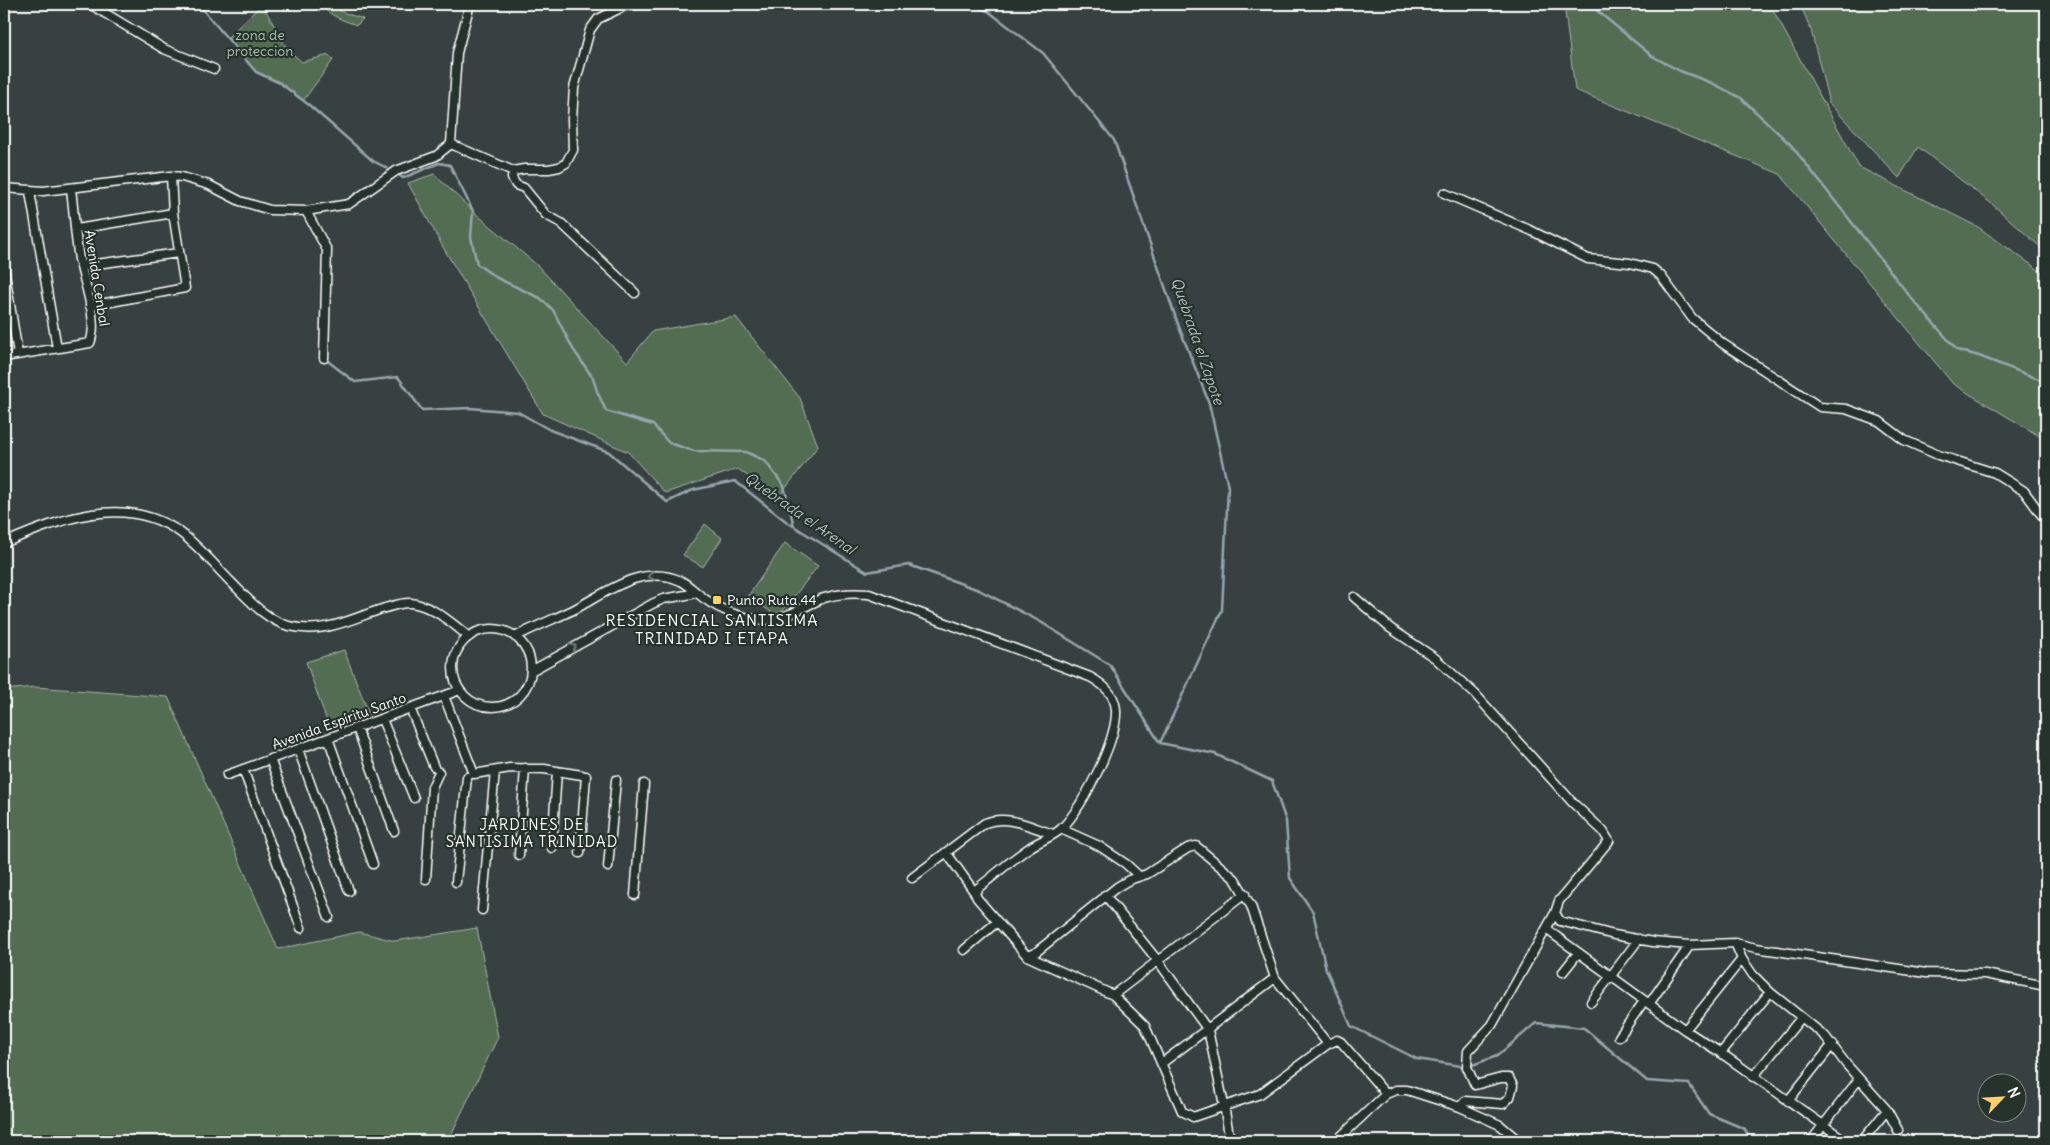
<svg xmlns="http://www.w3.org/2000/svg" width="2050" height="1145" viewBox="0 0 2050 1145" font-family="Delius,sans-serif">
  <rect width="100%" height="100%" fill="#374141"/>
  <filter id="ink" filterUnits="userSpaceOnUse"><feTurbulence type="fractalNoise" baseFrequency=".02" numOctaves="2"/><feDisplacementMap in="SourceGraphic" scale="10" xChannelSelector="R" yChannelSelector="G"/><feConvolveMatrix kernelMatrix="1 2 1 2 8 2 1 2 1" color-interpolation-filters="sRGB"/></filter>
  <g filter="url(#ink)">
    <!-- green -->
    <path fill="#526d53" stroke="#a8b6a9" d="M 262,4 L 288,50 L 302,62 L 329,55 L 333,60 L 303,101 L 280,83 L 255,71 L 228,37 Z
      M 319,4 L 329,4 L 342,12 L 363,19 L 357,25 C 341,20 331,16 319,4 Z
      M 1564,4 L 1772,4 L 1773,10 L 1859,167 L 1978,227 L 2046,275 L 2046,440 L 1953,384 L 1780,174 L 1575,90 Z
      M 1800,4 L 2046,4 L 2046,252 L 1992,204 L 1918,147 L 1899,178 L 1829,103 L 1811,30 Z
      M 434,174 L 475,213 L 538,266 L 627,362 L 653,331 L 736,317 L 800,398 L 818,446 L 778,498 L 738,469 L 665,493 L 628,452 L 543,414 L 444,249 L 408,183 Z
      M 705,524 L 722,538 L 703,567 L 683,555 Z
      M 785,543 L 818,566 L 778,617 L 748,596 Z
      M 344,650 L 369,714 L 329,727 L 306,662 Z
      M 35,687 L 168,697 L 278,949 L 359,932 L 395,941 L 477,928 L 498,1037 L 448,1141 L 4,1141 L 4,690 Z"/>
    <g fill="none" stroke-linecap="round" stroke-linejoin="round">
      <!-- stream -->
      <path stroke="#97a6ad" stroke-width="2.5" d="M 198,4 L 256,72 L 280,83 L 309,105 L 373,161 L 387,168
        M 970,4 L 988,11 L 1043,53 L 1114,140 L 1179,327 L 1209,403 L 1228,487 L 1222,610 L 1160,743
        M 1589,4 L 1652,56 L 1680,71 L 1712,83 L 1741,98 L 1791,145 L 1912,299 L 1957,350 L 1979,356 L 2046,382
        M 400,176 L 403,178 L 439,163 L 450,165 L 473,211 L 471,237 L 477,264 L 497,278 L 540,298 L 553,310 L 573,349 L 593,378 L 597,391 L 606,411 L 653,425 L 669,443 L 694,451 L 746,452 L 765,461 L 784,486 L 794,526
        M 325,359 L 355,382 L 398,377 L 422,410 L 470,408 L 518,412 L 550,430 L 609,452 L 667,502 L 693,490 L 735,481 L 787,522 L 867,572 L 909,565 L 979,590 L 1039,621 L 1110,665 L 1160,743
        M 1160,743 L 1215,754 L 1272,781 L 1286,821 L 1290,878 L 1313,912 L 1326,969 L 1351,1026 L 1417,1059 L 1467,1067 L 1497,1056 L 1536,1023 L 1584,1028 L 1647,1081 L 1689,1084 L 1709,1114 L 1745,1129 L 1750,1141"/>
      <defs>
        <path id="minor" d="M 90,4 L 164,49 L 214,69
          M 451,144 L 513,171 L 524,169 L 549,169 L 559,167 L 566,163 L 573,150 L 572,119 L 574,88 L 590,30 L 598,19 L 629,4
          M 513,171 L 512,178 L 516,185 L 524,188 L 546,215 L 561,223 L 635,293
          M 4,188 L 43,191 L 171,176 L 182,177 L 209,185 L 240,201 L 270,210 L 306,211 L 349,204 L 396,171 L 436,156 L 451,144 L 457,53 L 470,4
          M 30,192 L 57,348
          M 1444,193 L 1532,231 L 1588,259 L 1630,263 L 1653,269 L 1661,276 L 1692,318 L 1722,343 L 1820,407 L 1846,409 L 1879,421 L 1904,440 L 1938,455 L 1995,473 L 2024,491 L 2046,521
          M 306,211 L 327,250 L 324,358
          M 77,229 L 173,213
          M 81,266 L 179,253
          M 4,267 L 18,354
          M 90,306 L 185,288 L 173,213 L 171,176
          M 4,357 L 84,344 L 90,343 C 99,321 84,282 79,259 C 75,236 74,212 71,189
          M 4,543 C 60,519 125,493 181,533 C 200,547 216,567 232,583 C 249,600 266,620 289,626 C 325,635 352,618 385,608 C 393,606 402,602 411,603 C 433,606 452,623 469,637
          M 1354,597 L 1390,628 L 1435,658 L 1475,694 L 1573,803 L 1603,831 L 1609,841 L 1559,901 L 1555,913 L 1560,921 L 1614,935 L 1653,942 L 1690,945 L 1735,943 L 1756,948 L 1926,973 L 1985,974 L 2046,986
          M453 668a39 39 0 1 1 78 0a39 39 0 1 1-78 0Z
          M 515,637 C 534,627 554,619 573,610 C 606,593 642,563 681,581 C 687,584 691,588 696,592 C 714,608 740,619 765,620 C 788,620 804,605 824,598 C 840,593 853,593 869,594 L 1090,677 C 1101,683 1112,691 1115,704 C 1123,731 1082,809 1062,828 C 1053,837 1039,841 1029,848 C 1011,860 995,875 978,888 L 975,893
          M 531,671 L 652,604 L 663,599 L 692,594 L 694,591
          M 444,696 L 474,774 L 510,768 L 544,769 L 582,775
          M 410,708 L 434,767
          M 382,719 L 414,798
          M 357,728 L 394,831
          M 328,738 L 373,864
          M 298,749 L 349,891
          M 270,759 L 329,917
          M 243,769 L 301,928
          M 227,775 L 460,690
          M 1061,829 L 1099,846 L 1126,864 L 1139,876
          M 552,848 L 557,771
          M 946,852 L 975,893 L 977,898 L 1027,956 L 1113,995 L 1145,1026 L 1182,1111 L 1193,1117 L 1260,1094 L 1328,1044 L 1337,1040 L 1341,1042 L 1386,1094
          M 580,853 L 586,776
          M 519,855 L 525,768
          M 608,867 L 616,780
          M 912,878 L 985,823 C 1007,814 1031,827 1053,834
          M 426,879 L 432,787 L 439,772
          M 456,882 L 467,777
          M 635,895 L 644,784
          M 1105,895 L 1158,961 L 1208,1030 L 1224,1105 L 1230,1141
          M 482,910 L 495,771
          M 1555,913 L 1546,929 L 1685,1030 L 1721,1053 L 1846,1141
          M 1735,943 L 1742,959 L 1753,975 L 1770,992 L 1825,1036 L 1846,1064 L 1887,1110 L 1898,1130
          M 964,950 L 997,922
          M 1027,956 L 1035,953 L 1117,887 L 1129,880 L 1147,874 L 1188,848 L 1196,846 L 1235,879 L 1251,906 L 1275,978 L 1328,1044
          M 1563,972 L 1578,953
          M 1113,995 L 1245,894
          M 1591,1002 L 1639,939
          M 1649,1004 L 1690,945
          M 1685,1030 L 1742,959
          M 1619,1037 L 1644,1001
          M 1721,1053 L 1770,992
          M 1162,1063 L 1275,978
          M 1753,1077 L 1801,1018
          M 1788,1101 L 1833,1044
          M 1460,1107 L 1465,1101 L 1503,1104 L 1510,1097 L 1513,1086 L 1509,1078 L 1501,1078 L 1475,1085 L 1467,1067 L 1468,1051 L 1492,1025 L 1546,929
          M 1336,1141 L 1386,1094 L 1396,1090 L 1407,1090 L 1460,1107 L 1500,1125 L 1519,1141
          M 1811,1141 L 1859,1079
          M 1862,1141 L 1887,1110"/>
      </defs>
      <!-- minor casing -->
      <use href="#minor" stroke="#fff" stroke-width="11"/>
      <!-- minor -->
      <use href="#minor" stroke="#26332d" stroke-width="8"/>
    </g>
    <!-- one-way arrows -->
    <defs><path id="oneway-chevron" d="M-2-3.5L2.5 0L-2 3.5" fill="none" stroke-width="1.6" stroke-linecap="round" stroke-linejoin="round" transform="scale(1.25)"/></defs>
    <g stroke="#727a76">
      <use href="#oneway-chevron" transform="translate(651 576) rotate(172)"/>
      <use href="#oneway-chevron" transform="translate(573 647) rotate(-28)"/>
    </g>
  </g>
  <!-- markers -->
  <rect fill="#ffd166" stroke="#26332d" stroke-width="2" x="712" y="595" width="10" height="10" rx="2.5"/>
  <g text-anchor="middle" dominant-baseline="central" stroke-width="4.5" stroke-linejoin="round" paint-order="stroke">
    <!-- park labels -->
    <g font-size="14" fill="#b1bdb2" stroke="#26332d">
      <text x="260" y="35">zona de<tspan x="260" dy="16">proteccion</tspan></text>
    </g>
    <!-- street labels -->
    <g font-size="14" fill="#fff" stroke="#26332d">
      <text transform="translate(97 278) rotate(81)">Avenida Cenbal</text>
      <text transform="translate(339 721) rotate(-20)">Avenida Espíritu Santo</text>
    </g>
    <!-- poi labels -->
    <g font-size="14" fill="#fff" stroke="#26332d" text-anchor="start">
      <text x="727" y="600">Punto Ruta 44</text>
    </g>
    <!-- water labels -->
    <g font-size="15" font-style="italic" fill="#b1bcc1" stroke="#26332d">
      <text transform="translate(1198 341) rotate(71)">Quebrada el Zapote</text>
      <text transform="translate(800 513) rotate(35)">Quebrada el Arenal</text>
    </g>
    <!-- neighbourhood labels -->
    <g font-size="15" letter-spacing="1" fill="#fff" stroke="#26332d">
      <text x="532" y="824">JARDINES DE<tspan x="532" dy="17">SANTISIMA TRINIDAD</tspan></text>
    </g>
    <!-- quarter labels -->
    <g font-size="16" letter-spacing="1" fill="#fff" stroke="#26332d">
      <text x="712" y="620">RESIDENCIAL SANTISIMA<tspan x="712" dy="18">TRINIDAD I ETAPA</tspan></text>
    </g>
  </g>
  <!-- margin -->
  <rect width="2050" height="1145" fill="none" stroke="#26332d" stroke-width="20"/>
  <rect x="10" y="10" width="2030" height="1125" fill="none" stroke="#fff" stroke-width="2" filter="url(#ink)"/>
  <!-- north arrow -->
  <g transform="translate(2002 1098) rotate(65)"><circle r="24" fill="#26332d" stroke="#7d8581"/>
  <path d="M0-4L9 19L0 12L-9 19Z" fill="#ffd166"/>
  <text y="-8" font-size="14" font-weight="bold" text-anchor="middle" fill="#ffffff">N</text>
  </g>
</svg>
